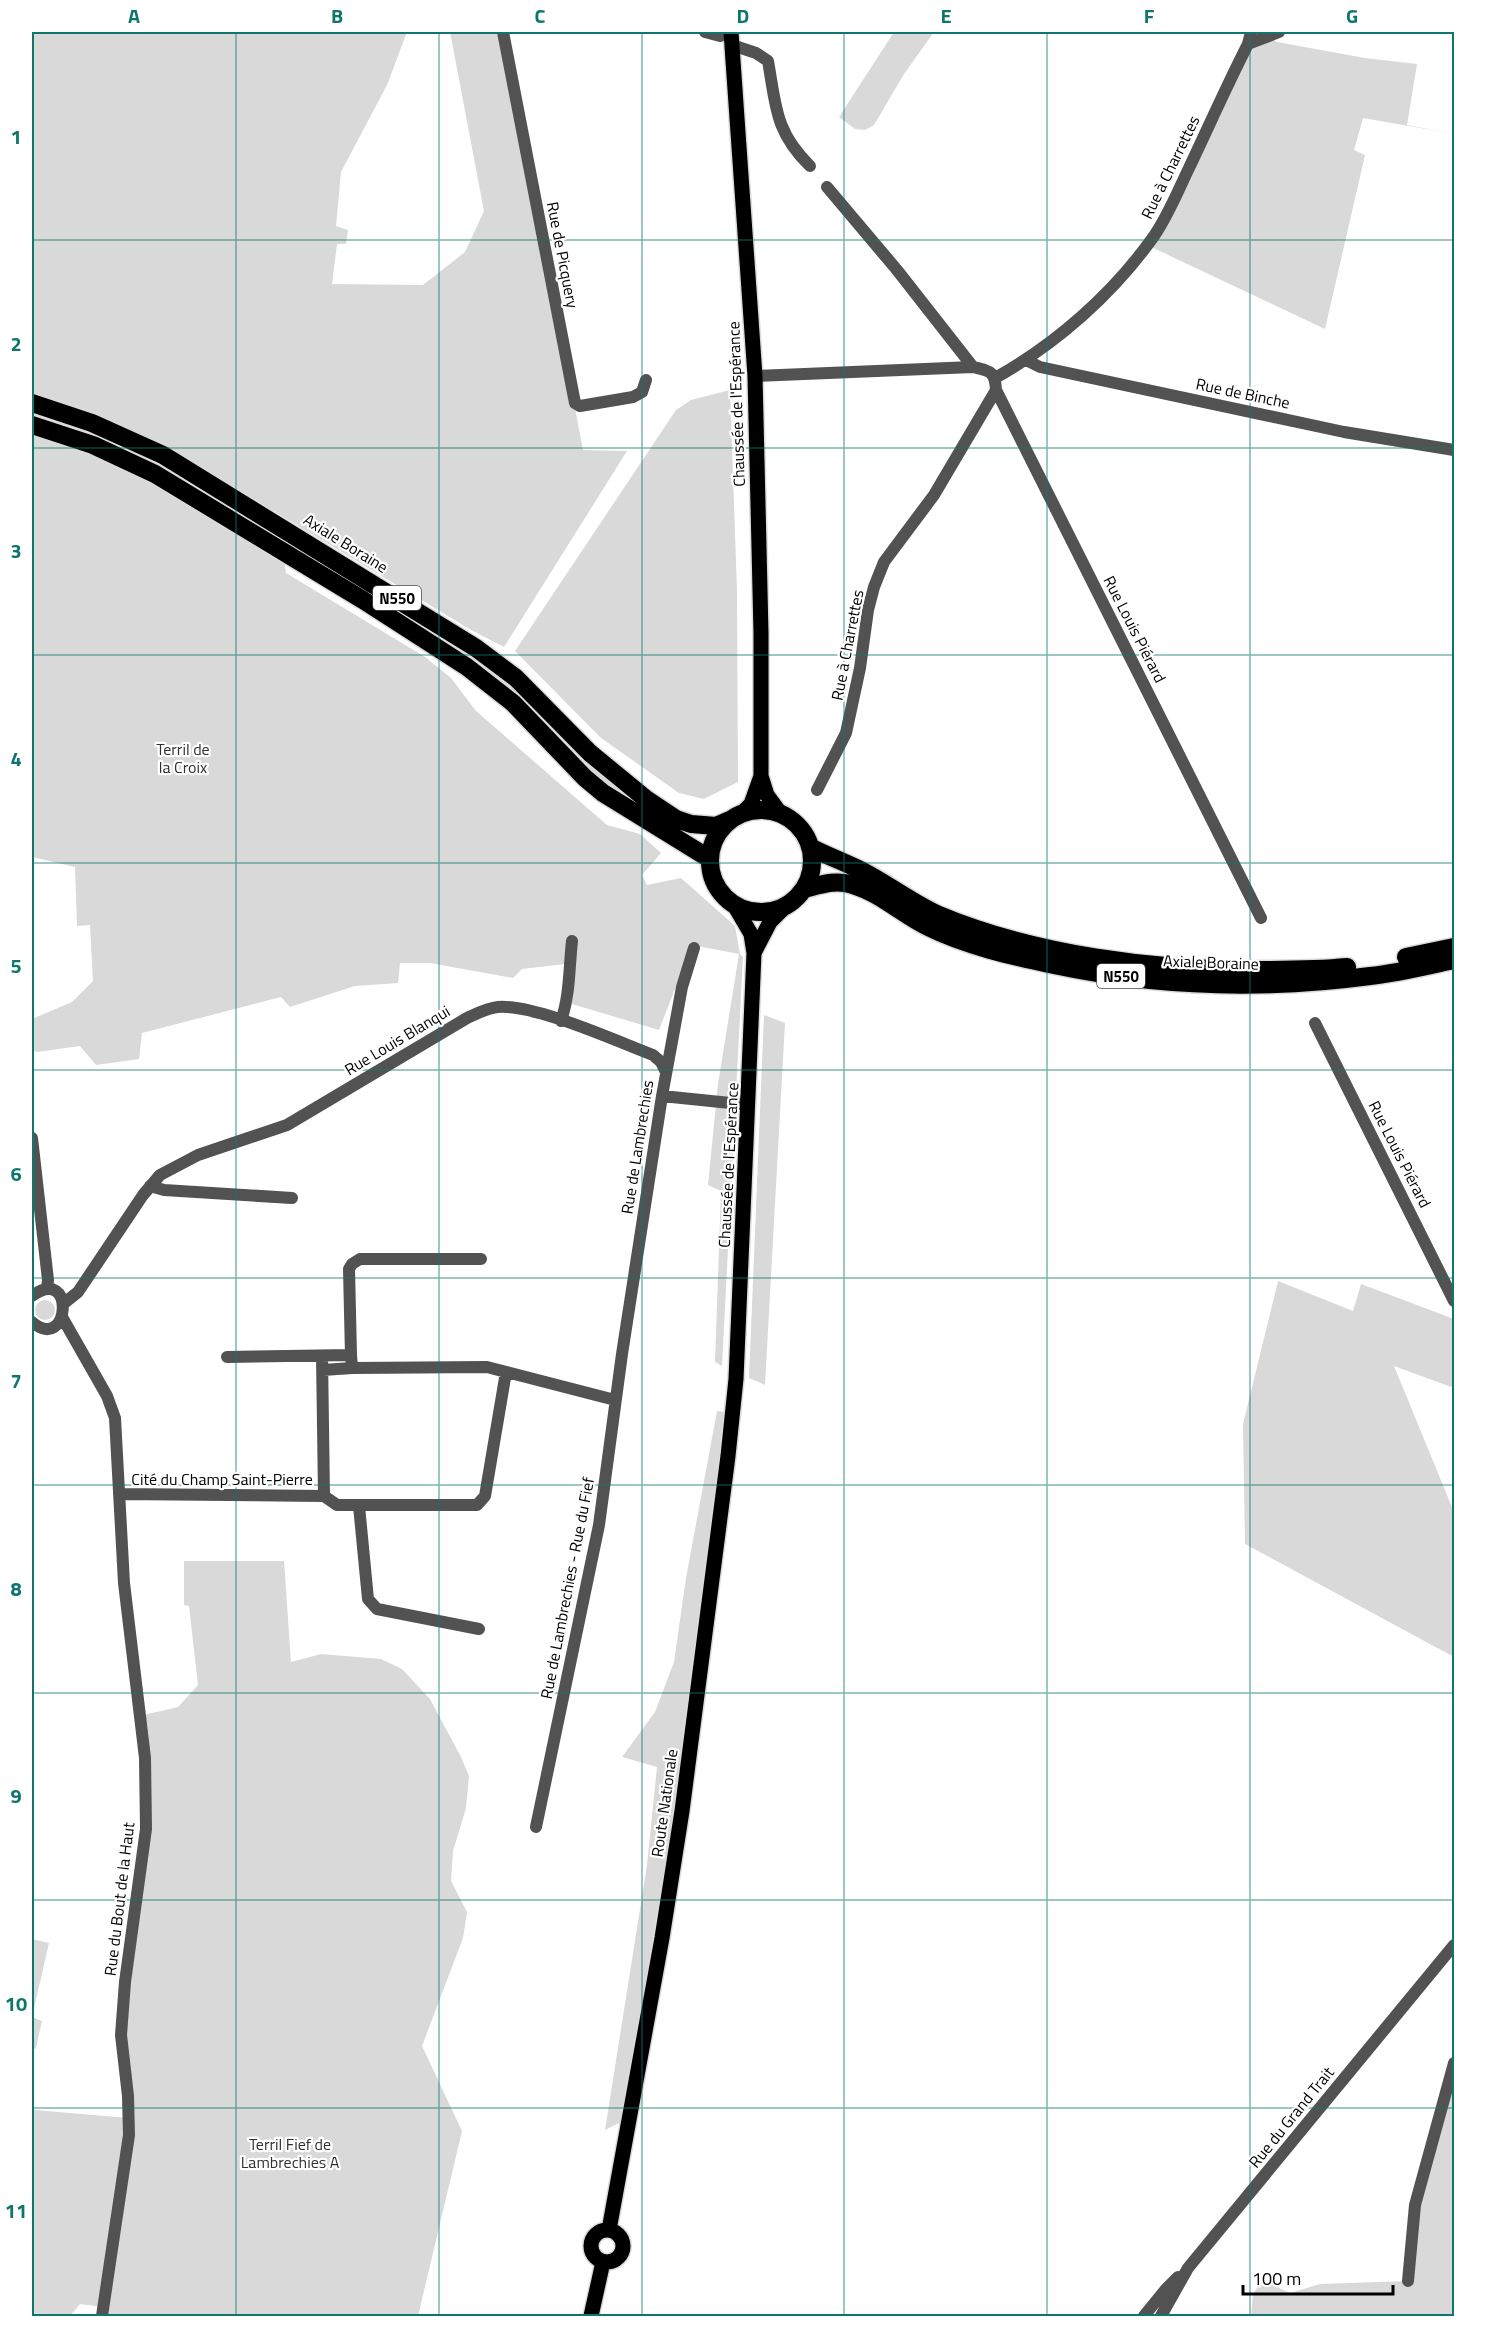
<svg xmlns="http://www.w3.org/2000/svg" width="1486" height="2348" viewBox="0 0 1486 2348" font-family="'Titillium Web',sans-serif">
  <rect width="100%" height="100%" fill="#fff"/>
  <!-- green -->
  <path fill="#d9d9d9" d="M 32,32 L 407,32 L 387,85 L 341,172 L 336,226 L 348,230 L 346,244 L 337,244 L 332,284 L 423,285 L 465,252 L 484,211 L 450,32 L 503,32 L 583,450 L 627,451 L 504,647 L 471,630 L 201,467 L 156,443 L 32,396 Z
    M 894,32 L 934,32 L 904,74 L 874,125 L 865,130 L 855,129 L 839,117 Z
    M 1266,36 L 1277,42 L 1365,58 L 1417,64 L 1407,125 L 1454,134 L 1363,118 L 1354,150 L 1365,155 L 1325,329 L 1147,245 L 1248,44 Z
    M 730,390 L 737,591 L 738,782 L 704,799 L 679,793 L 601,738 L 515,651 L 676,410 L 691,400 Z
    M 32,410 L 140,450 L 488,663 L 680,830 L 603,784 L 533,714 L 179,480 L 32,420 Z
    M 32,433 L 66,443 L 148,476 L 284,560 L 286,573 L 425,657 L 451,678 L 476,711 L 607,825 L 640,834 L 661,853 L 642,875 L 647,885 L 681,878 L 735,926 L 740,954 L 743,957 L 722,1366 L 715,1362 L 721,1191 L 708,1185 L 718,1084 L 739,954 L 692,945 L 659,1030 L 572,1004 L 574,963 L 522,969 L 513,978 L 430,963 L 400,963 L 398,983 L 355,986 L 290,1007 L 281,997 L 142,1033 L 139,1059 L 96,1065 L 80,1046 L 37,1052 L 32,1050 L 32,1019 L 72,1002 L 93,981 L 90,925 L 77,926 L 75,867 L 32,857 Z
    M 764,1015 L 785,1023 L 765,1385 L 749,1378 Z
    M 1278,1281 L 1353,1311 L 1361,1284 L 1454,1319 L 1454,1388 L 1394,1366 L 1454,1512 L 1454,1657 L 1245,1544 L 1243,1424 Z
    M35 1310a10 10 0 1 1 20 0a10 10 0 1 1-20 0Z
    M 717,1411 L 725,1412 L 679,1785 L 623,2121 L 605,2130 L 647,1865 L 657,1767 L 622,1757 L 655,1712 L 674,1662 L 686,1578 Z
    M 184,1561 L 284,1561 L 291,1662 L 321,1654 L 381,1659 L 402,1669 L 430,1699 L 461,1757 L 469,1776 L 466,1808 L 453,1851 L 451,1881 L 467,1912 L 463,1938 L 422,2046 L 462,2131 L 418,2316 L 102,2316 L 103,2307 L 80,2304 L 70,2316 L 32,2316 L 32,2105 L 35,2110 L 129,2118 L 121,2035 L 146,1829 L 139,1716 L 178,1707 L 198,1685 L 189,1606 L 184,1605 Z
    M 32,1939 L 49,1943 L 32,2017 L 42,2021 L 36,2048 L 32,2051 Z
    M 1454,2063 L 1454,2316 L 1251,2316 L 1253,2294 L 1262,2280 L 1290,2293 L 1320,2284 L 1408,2281 L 1412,2227 Z"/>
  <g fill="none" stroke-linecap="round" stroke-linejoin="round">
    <defs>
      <path id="major" d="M 731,32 L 755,376 L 761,633 L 761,776 L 767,795 L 781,814
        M 741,814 L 751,804 L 761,776
        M 754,953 L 770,922 L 787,905
        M591 2246a16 16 0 1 1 32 0a16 16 0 1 1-32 0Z
        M 609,2230 L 662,1938 L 682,1811 L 728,1456 L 736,1379 L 754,953 L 751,934 L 734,905
        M 591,2316 L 603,2262"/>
      <path id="highway" d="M 32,403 L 92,423 L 163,455 L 476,648 L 516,678 L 590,753 L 646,799 L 676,819 L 691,824 L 716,826 L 732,819
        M 32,425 L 93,445 L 155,474 L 363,600 L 467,667 L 513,703 L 585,778 L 603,793 L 710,859
        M710 861a51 51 0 1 1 102 0a51 51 0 1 1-102 0Z
        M 810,847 C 829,857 850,864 868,874 C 892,887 914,904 939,915 C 1035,955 1153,970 1256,970 C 1286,970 1317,970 1347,967
        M 804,889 C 820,885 836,879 853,885 C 880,893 903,915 928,927 C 966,946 1012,956 1054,965 C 1157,987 1265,990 1370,976 C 1398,973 1426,966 1454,960
        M 1406,957 L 1454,947"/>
    </defs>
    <!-- major casing -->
    <use href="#major" stroke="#dbdbdb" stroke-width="18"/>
    <!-- highway casing -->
    <use href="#highway" stroke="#dbdbdb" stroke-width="21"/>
    <!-- minor -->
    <path stroke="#525252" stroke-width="12" d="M 503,32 L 575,403 L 580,406 L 633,397 L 642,392 L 646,380
      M 705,32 L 720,36 L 727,32
      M 1248,44 L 1279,32
      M 732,45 L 756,53 L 768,61 C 776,106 775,132 810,166
      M 827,187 L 897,270 L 973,367
      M 1026,360 L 1040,367 L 1344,432 L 1454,450
      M 755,376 L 973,367 C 990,371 995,371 996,390 L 1261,918
      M 995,378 C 1056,344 1113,294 1154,236 C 1168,216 1178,191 1189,168 C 1209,126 1227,85 1248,44 L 1251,32
      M 817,790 L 846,733 L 860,668 L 868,610 L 874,587 L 884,562 L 934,495 L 996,390
      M 561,1021 C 570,995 569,968 572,941
      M 1315,1023 L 1454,1301
      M 662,1096 L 740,1104 L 749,1102
      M 32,1138 L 48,1280 L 47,1289
      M 150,1186 L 164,1190 L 292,1198
      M 32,1296 C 76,1264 70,1354 32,1322
      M 63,1304 L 78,1292 L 143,1195 L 160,1175 L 198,1155 L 287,1125 L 467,1018 C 476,1014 487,1008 498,1007 C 535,1004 616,1041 653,1055 L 661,1062 L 666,1072
      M 62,1317 L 107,1396 L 115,1418 L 124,1583 L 145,1758 L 146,1829 L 125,1982 L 121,2035 L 128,2096 L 129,2135 L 102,2316
      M 351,1355 L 349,1269 L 352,1264 L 360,1259 L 481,1259
      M 322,1356 L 324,1496
      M 227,1357 L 351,1355 L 352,1368 L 487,1367 L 615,1400
      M 323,1370 L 352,1368
      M 119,1494 L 324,1496 L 337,1505 L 477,1505 L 485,1496 L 506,1372
      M 359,1506 L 368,1599 L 377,1609 L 479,1629
      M 536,1827 L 599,1525 L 622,1354 L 662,1096 L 682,987 L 694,948
      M 1408,2281 L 1415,2205 L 1454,2063
      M 1144,2316 L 1166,2289 L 1178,2277
      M 1161,2316 L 1188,2268 L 1454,1945"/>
    <!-- major -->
    <use href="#major" stroke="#000" stroke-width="15"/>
    <!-- highway -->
    <use href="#highway" stroke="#000" stroke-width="18"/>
  </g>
  <!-- grid -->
  <path fill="none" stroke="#0f766e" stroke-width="1.5" stroke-opacity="0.55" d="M 236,32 L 236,2316M 439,32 L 439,2316M 642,32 L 642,2316M 844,32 L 844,2316M 1047,32 L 1047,2316M 1250,32 L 1250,2316M 32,240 L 1454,240M 32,448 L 1454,448M 32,655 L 1454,655M 32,863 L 1454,863M 32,1070 L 1454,1070M 32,1278 L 1454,1278M 32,1485 L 1454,1485M 32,1693 L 1454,1693M 32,1900 L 1454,1900M 32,2108 L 1454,2108"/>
  <g text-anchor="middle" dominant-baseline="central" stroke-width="4.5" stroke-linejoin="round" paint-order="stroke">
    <!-- shield labels -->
    <g fill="#fff" stroke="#4c4c4c" stroke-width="1.5">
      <rect x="373" y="586" width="48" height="24" rx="4.5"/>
      <rect x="1097" y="964" width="48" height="24" rx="4.5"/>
    </g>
    <g font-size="15" font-weight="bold" fill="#000">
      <text x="397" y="598">N550</text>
      <text x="1121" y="976">N550</text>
    </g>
    <!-- street labels -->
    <g font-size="16" fill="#000" stroke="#fff">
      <text transform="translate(1170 167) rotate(-64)">Rue à Charrettes</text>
      <text transform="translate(563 255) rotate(79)">Rue de Picquery</text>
      <text transform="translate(1243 393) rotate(12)">Rue de Binche</text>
      <text transform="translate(736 404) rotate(-92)">Chaussée de l'Espérance</text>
      <text transform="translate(346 543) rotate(32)">Axiale Boraine</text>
      <text transform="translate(1135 629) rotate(63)">Rue Louis Piérard</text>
      <text transform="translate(847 645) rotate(-79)">Rue à Charrettes</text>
      <text transform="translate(1211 962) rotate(2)">Axiale Boraine</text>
      <text transform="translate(397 1040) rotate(-31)">Rue Louis Blanqui</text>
      <text transform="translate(637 1147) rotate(-81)">Rue de Lambrechies</text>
      <text transform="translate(1400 1154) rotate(63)">Rue Louis Piérard</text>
      <text transform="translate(728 1165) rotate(-87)">Chaussée de l'Espérance</text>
      <text x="222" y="1479">Cité du Champ Saint-Pierre</text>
      <text transform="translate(567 1588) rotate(-79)">Rue de Lambrechies - Rue du Fief</text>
      <text transform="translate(664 1803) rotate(-82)">Route Nationale</text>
      <text transform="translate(119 1899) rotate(-83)">Rue du Bout de la Haut</text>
      <text transform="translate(1291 2117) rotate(-51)">Rue du Grand Trait</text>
    </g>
    <!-- park labels -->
    <g font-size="16" fill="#303030" stroke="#fff">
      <text x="183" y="749">Terril de<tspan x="183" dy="18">la Croix</tspan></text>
      <text x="290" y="2144">Terril Fief de<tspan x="290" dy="18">Lambrechies A</tspan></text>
    </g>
  </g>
  <!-- border -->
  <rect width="1486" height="2348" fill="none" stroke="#ffffff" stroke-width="66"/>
  <!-- scale -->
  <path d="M1243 2285v9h150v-9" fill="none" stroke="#000000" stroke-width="3"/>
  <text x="1252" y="2285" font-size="18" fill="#000000" stroke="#ffffff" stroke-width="4.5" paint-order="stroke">100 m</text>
  <rect x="33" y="33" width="1420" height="2282" fill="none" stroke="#0f766e" stroke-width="2"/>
  <g font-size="20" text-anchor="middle" font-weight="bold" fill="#0f766e">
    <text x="134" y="23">A</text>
    <text x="337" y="23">B</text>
    <text x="540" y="23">C</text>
    <text x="743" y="23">D</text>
    <text x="946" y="23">E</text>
    <text x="1149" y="23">F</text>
    <text x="1352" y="23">G</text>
    <text x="16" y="144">1</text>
    <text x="16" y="351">2</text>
    <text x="16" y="558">3</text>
    <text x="16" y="766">4</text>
    <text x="16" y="973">5</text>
    <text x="16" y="1181">6</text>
    <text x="16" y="1388">7</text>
    <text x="16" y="1596">8</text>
    <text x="16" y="1803">9</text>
    <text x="16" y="2011">10</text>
    <text x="16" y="2218">11</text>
  </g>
</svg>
